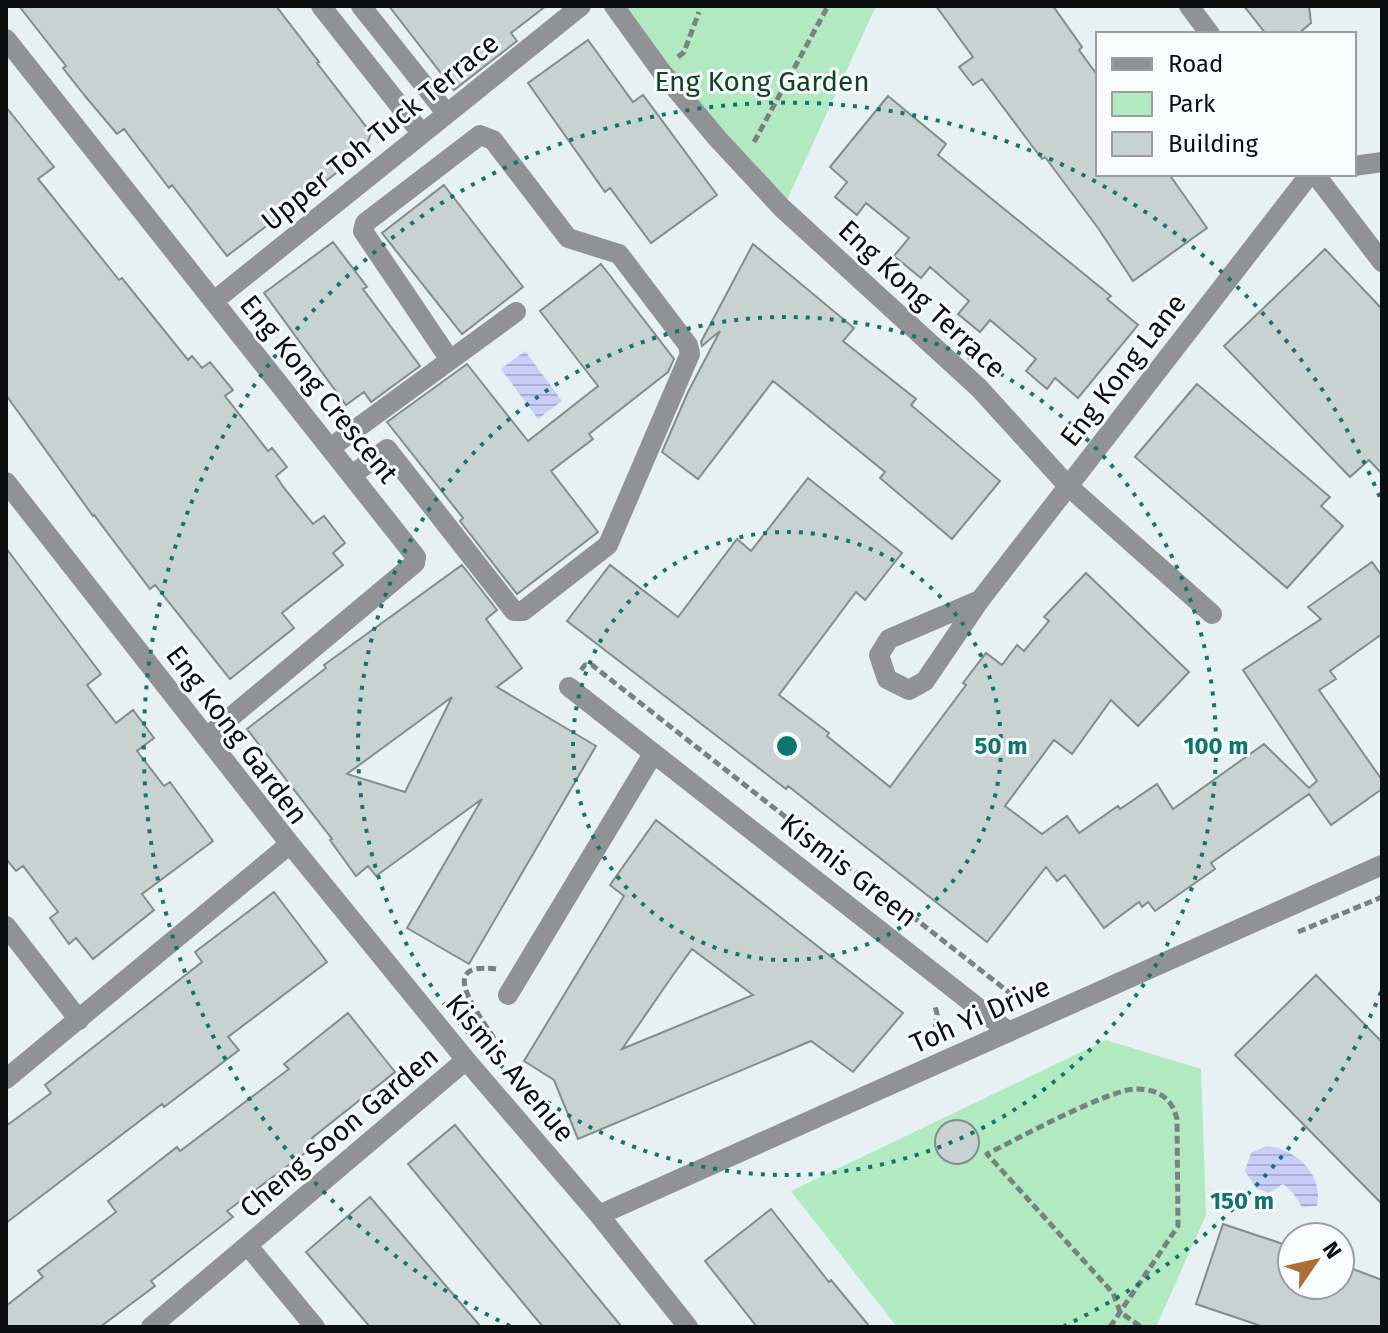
<svg xmlns="http://www.w3.org/2000/svg" width="1388" height="1333" viewBox="0 0 1388 1333" font-family="'Fira Sans',sans-serif">
  <defs>
    <pattern id="water-rules" width="6" height="5" patternUnits="userSpaceOnUse" patternTransform="scale(2)"><rect width="6" height="5" fill="#c9cef8"/><path d="M0 2.5h6" fill="none" stroke="#abb0d3"/></pattern>
  </defs>
  <rect width="100%" height="100%" fill="#e7f1f4"/>
  <!-- green -->
  <path fill="#b1eac1" d="M 612,6 L 876,6 L 782,211 Z
    M 1106,1040 L 1201,1069 L 1206,1215 L 1156,1327 L 897,1327 L 791,1191 Z"/>
  <!-- water -->
  <path fill="url(#water-rules)" d="M 525,351 L 562,401 L 538,419 L 501,369 Z
    M 1266,1146 C 1296,1148 1324,1175 1317,1206 L 1302,1207 L 1293,1193 L 1283,1184 L 1269,1193 L 1256,1188 L 1245,1171 L 1251,1153 Z"/>
  <!-- building -->
  <path fill="#c8d2d0" stroke="#838d8b" stroke-width="2" fill-rule="evenodd" d="M 19,6 L 276,6 L 319,62 L 317,63 L 371,133 L 364,152 L 227,256 L 172,185 L 169,188 L 124,129 L 117,134 L 85,96 L 63,68 L 66,66 Z
    M 389,6 L 546,6 L 511,33 L 517,41 L 454,90 Z
    M 936,6 L 1053,6 L 1082,47 L 1079,50 L 1098,76 L 1098,174 L 1169,174 L 1207,228 L 1133,281 L 1098,228 L 1045,157 L 1042,159 L 982,79 L 973,85 L 959,67 L 973,57 Z
    M 1244,6 L 1309,6 L 1311,23 L 1298,34 L 1266,34 Z
    M 588,40 L 633,102 L 643,95 L 717,195 L 651,243 L 610,188 L 605,192 L 528,83 Z
    M 888,96 L 946,144 L 938,155 L 1111,296 L 1107,299 L 1138,325 L 1078,398 L 1055,378 L 1047,389 L 1026,371 L 1036,359 L 990,320 L 980,332 L 958,314 L 969,301 L 930,267 L 921,278 L 894,256 L 909,238 L 866,203 L 857,215 L 835,197 L 847,182 L 830,167 Z
    M 6,107 L 54,167 L 38,179 L 43,185 L 119,280 L 122,278 L 188,360 L 192,356 L 202,368 L 210,362 L 233,390 L 225,396 L 268,451 L 272,448 L 287,467 L 276,476 L 284,488 L 313,524 L 324,516 L 345,543 L 333,553 L 343,565 L 282,613 L 294,628 L 230,679 L 155,585 L 150,589 L 94,515 L 93,516 L 6,395 Z
    M 444,185 L 523,287 L 462,334 L 382,233 Z
    M 333,242 L 367,287 L 363,289 L 420,366 L 371,402 L 364,392 L 346,405 L 264,293 Z
    M 753,244 L 854,328 L 843,341 L 916,399 L 911,405 L 1000,481 L 952,539 L 880,478 L 885,472 L 773,381 L 698,479 L 662,452 L 688,392 L 720,331 L 702,346 L 701,342 Z
    M 1325,249 L 1382,309 L 1382,474 L 1369,460 L 1350,477 L 1224,346 Z
    M 601,264 L 674,359 L 668,372 L 589,434 L 593,439 L 551,471 L 598,532 L 517,594 L 460,521 L 463,518 L 387,422 L 467,364 L 528,441 L 598,386 L 540,311 Z
    M 1197,384 L 1330,497 L 1321,506 L 1343,526 L 1287,588 L 1135,457 Z
    M 808,478 L 902,553 L 865,600 L 856,592 L 779,695 L 829,733 L 827,736 L 890,787 L 966,685 L 963,683 L 986,653 L 1002,665 L 1017,645 L 1024,651 L 1049,621 L 1044,617 L 1086,573 L 1189,672 L 1138,726 L 1111,700 L 1072,754 L 1054,740 L 1005,806 L 1042,834 L 1067,816 L 1079,833 L 1118,806 L 1120,809 L 1157,784 L 1173,809 L 1264,744 L 1309,788 L 1317,781 L 1243,670 L 1321,619 L 1308,607 L 1372,562 L 1382,576 L 1382,634 L 1330,671 L 1336,679 L 1319,690 L 1382,780 L 1382,789 L 1331,825 L 1309,794 L 1211,863 L 1215,869 L 1155,911 L 1148,902 L 1142,907 L 1139,902 L 1104,928 L 1065,875 L 1057,881 L 1046,867 L 987,942 L 788,786 L 786,789 L 567,621 L 610,565 L 678,617 L 737,539 L 751,551 Z
    M 6,548 L 101,674 L 87,685 L 116,723 L 133,710 L 154,738 L 137,751 L 164,786 L 170,782 L 213,841 L 142,894 L 154,910 L 93,959 L 76,938 L 69,944 L 50,918 L 58,912 L 23,866 L 16,871 L 6,859 Z
    M 462,565 L 497,610 L 486,619 L 522,668 L 497,687 L 596,746 L 469,964 L 407,928 L 482,799 L 376,876 L 368,866 L 356,876 L 330,840 L 332,839 L 247,729 L 326,668 L 324,665 ZM 452,697 L 405,792 L 347,774 Z
    M 656,820 L 903,1013 L 853,1072 L 811,1041 L 578,1139 L 554,1080 L 524,1061 L 624,896 L 610,885 ZM 692,949 L 753,995 L 622,1049 L 673,975 Z
    M 274,892 L 327,962 L 228,1037 L 239,1050 L 164,1107 L 162,1104 L 6,1223 L 6,1126 L 51,1093 L 45,1085 L 202,962 L 195,952 Z
    M 1316,975 L 1382,1042 L 1382,1204 L 1235,1055 Z
    M 348,1013 L 395,1072 L 312,1138 L 317,1144 L 227,1211 L 233,1217 L 151,1281 L 155,1286 L 100,1327 L 6,1327 L 6,1306 L 43,1277 L 38,1271 L 116,1212 L 108,1201 L 177,1147 L 180,1151 L 289,1069 L 284,1064 Z
    M935 1142a22 22 0 1 1 44 0a22 22 0 1 1-44 0Z
    M 455,1125 L 622,1327 L 543,1327 L 408,1164 Z
    M 370,1197 L 481,1327 L 370,1327 L 306,1252 Z
    M 771,1209 L 829,1282 L 831,1280 L 870,1327 L 757,1327 L 705,1261 Z
    M 1223,1224 L 1292,1247 L 1292,1285 L 1340,1285 L 1340,1264 L 1382,1280 L 1382,1327 L 1264,1327 L 1196,1304 Z"/>
  <g fill="none" stroke-linecap="round" stroke-linejoin="round">
    <!-- path -->
    <path stroke="#7b8183" stroke-width="5" stroke-dasharray="8 4" stroke-linecap="butt" d="M 678,57 L 684,52 L 699,12
      M 754,142 L 828,6
      M 581,670 L 585,665 L 592,665 L 1020,1001
      M 1298,932 L 1382,897
      M 934,1039 L 937,1014 L 935,1006
      M 495,1059 L 500,1054 L 499,1048 C 489,1024 428,960 496,969
      M 1110,1327 L 1178,1226 L 1177,1119 C 1172,1098 1158,1089 1136,1089 C 1109,1089 1015,1140 987,1154 L 1113,1293 L 1120,1312 L 1141,1327"/>
    <!-- minor -->
    <path stroke="#909295" stroke-width="20" d="M 321,6 L 422,134
      M 361,6 L 447,114
      M 614,6 L 661,71 L 717,138 L 782,208 L 979,388 L 1068,486 L 1212,614
      M 1189,6 L 1210,34
      M 6,39 L 416,557 L 415,563 L 207,737
      M 1354,166 L 1382,162
      M 1315,174 L 1382,262
      M 214,301 L 581,6
      M 330,448 L 516,312
      M 352,475 L 387,449 L 514,611 L 523,611 L 608,545 L 690,354 L 688,345 L 619,254 L 568,238 L 493,140 L 480,135 L 365,223 L 363,231 L 450,360
      M 6,482 L 290,844 L 466,1060 L 599,1215 L 688,1327
      M 980,600 L 889,639 L 879,655 L 887,679 L 909,690 L 925,681 L 980,600 L 1310,174
      M 569,687 L 1009,1032
      M 6,926 L 79,1020
      M 508,995 L 653,754
      M 6,1079 L 290,844
      M 599,1215 L 1382,865
      M 248,1246 L 315,1327
      M 151,1327 L 466,1060"/>
  </g>
  <!-- distance rings -->
  <g fill="none" stroke="#0f766e" stroke-width="4" stroke-dasharray="4 8">
    <circle cx="787" cy="746" r="214"/>
    <circle cx="787" cy="746" r="429"/>
    <path d="M1381 992A643 643 0 0 1 1064 1326M510 1326A643 643 0 1 1 1381 500"/>
  </g>
  <g text-anchor="middle" dominant-baseline="central" stroke-width="6" stroke-linejoin="round" paint-order="stroke">
    <!-- park labels -->
    <g font-size="28" fill="#0f4425" stroke="#f9fdfe">
      <text x="762" y="81">Eng Kong Garden</text>
    </g>
    <!-- street labels -->
    <g font-size="28" fill="#0b0e0f" stroke="#f9fdfe">
      <text transform="translate(380 132) rotate(-39)">Upper Toh Tuck Terrace</text>
      <text transform="translate(922 299) rotate(43)">Eng Kong Terrace</text>
      <text transform="translate(1123 370) rotate(-52)">Eng Kong Lane</text>
      <text transform="translate(319 389) rotate(51)">Eng Kong Crescent</text>
      <text transform="translate(237 735) rotate(53)">Eng Kong Garden</text>
      <text transform="translate(849 870) rotate(38)">Kismis Green</text>
      <text transform="translate(980 1015) rotate(-24)">Toh Yi Drive</text>
      <text transform="translate(510 1068) rotate(50)">Kismis Avenue</text>
      <text transform="translate(339 1132) rotate(-40)">Cheng Soon Garden</text>
    </g>
  </g>
  <circle cx="787" cy="746" r="12" fill="#0f766e" stroke="#f9fdfe" stroke-width="4"/>
  <g font-size="24" text-anchor="middle" font-weight="bold" fill="#0f766e" stroke="#f9fdfe" stroke-width="6" stroke-linejoin="round" paint-order="stroke">
    <text x="1001" y="754">50 m</text>
    <text x="1216" y="754">100 m</text>
    <text x="1242" y="1209">150 m</text>
  </g>
  <!-- border -->
  <rect width="1388" height="1333" fill="none" stroke="#0b0e0f" stroke-width="16"/>
  <!-- legend -->
  <rect x="1096" y="32" width="260" height="144" fill="#f9fdfe" stroke="#9a9d9e" stroke-width="2"/>
  <rect x="1112" y="58" width="40" height="12" fill="#909295" stroke="#9a9d9e" stroke-width="2"/>
  <text x="1168" y="72" font-size="24" fill="#0b0e0f">Road</text>
  <rect x="1112" y="92" width="40" height="24" fill="#b1eac1" stroke="#9a9d9e" stroke-width="2"/>
  <text x="1168" y="112" font-size="24" fill="#0b0e0f">Park</text>
  <rect x="1112" y="132" width="40" height="24" fill="#c8d2d0" stroke="#9a9d9e" stroke-width="2"/>
  <text x="1168" y="152" font-size="24" fill="#0b0e0f">Building</text>
  <!-- north arrow -->
  <g transform="translate(1316 1261) rotate(56)"><circle r="38" fill="#f9fdfe" stroke="#9a9d9e" stroke-width="2"/>
  <path d="M0-6L14 30L0 20L-14 30Z" fill="#ae6d37"/>
  <text y="-12" font-size="22" font-weight="bold" text-anchor="middle" fill="#0b0e0f">N</text>
  </g>
</svg>
